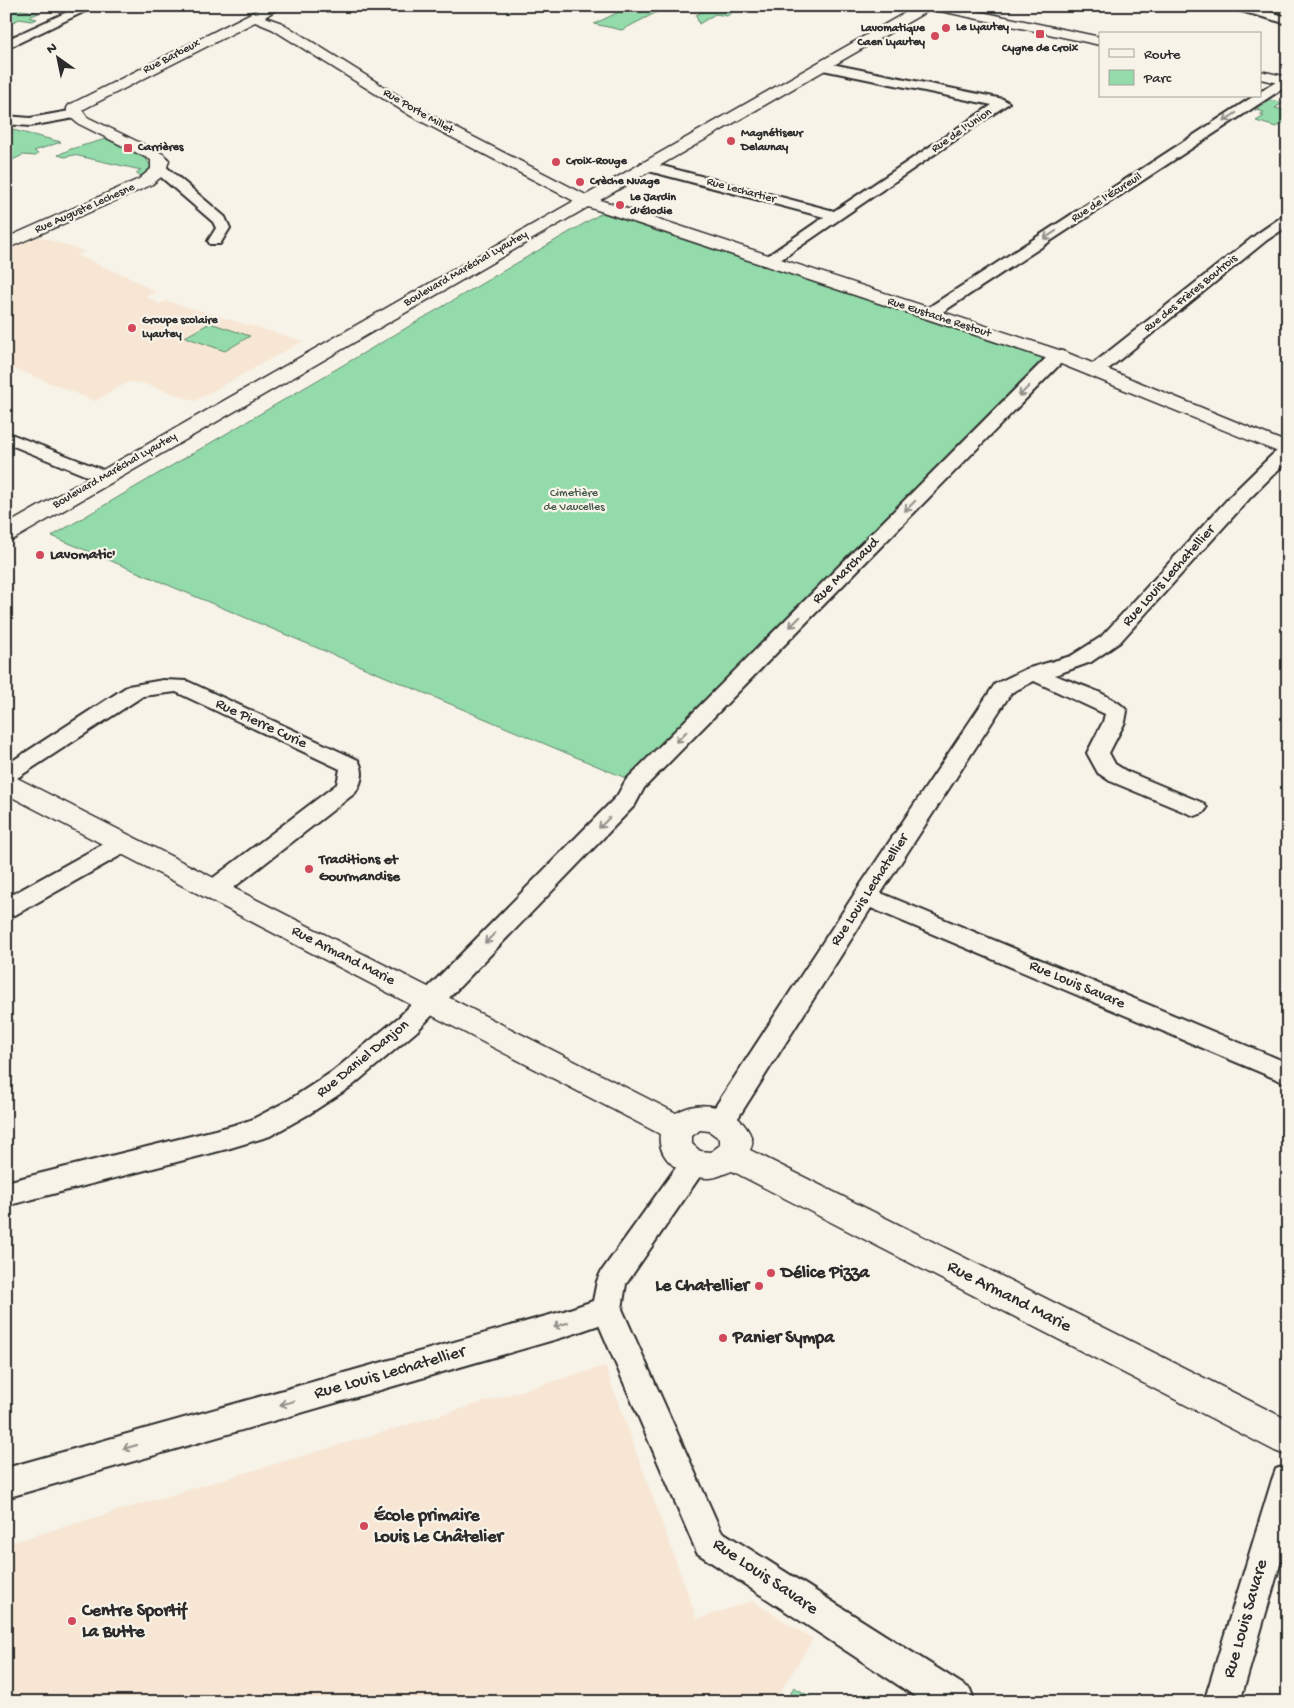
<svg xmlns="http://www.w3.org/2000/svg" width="1294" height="1708" viewBox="0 0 1294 1708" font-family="'Gochi Hand',sans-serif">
  <rect width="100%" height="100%" fill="#f7f3e8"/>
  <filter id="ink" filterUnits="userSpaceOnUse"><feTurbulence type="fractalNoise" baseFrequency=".02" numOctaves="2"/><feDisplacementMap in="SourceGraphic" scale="10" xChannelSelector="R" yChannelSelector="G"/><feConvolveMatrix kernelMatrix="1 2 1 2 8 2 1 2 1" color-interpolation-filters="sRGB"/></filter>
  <g filter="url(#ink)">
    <!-- built -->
    <path fill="#f7e6d4" d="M 38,236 L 85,252 L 76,255 L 124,275 L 156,292 L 146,296 L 159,304 L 167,301 L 303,341 L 195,401 L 142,383 L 128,382 L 95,401 L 88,398 L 6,365 L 6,251 Z
      M 605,1366 L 697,1619 L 752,1601 L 813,1639 L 774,1702 L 6,1702 L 6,1544 Z"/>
    <!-- green -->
    <path fill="#93dbaa" stroke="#5f836a" d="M 631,6 L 661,10 L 622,30 L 594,24 Z
      M 713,6 L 741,6 L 727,16 L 715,14 L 699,24 L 696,15 Z
      M 9,7 L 39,13 L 29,17 L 37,19 L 31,21 L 19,19 L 10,24 L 6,23 L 6,8 Z
      M 1270,100 L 1283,103 L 1275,108 L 1288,111 L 1288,120 L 1276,127 L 1256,121 L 1264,116 L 1260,115 L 1264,112 L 1255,110 Z
      M 6,129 L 9,129 L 61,142 L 34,151 L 38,154 L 36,156 L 23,155 L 6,163 Z
      M 106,139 L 145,158 L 151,166 L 149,171 L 142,176 L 136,173 L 141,170 L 74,155 L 65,157 L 58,155 L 71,149 Z
      M 602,213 L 1046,359 L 628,779 L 52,536 Z
      M 210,323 L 250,336 L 225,351 L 185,337 Z
      M 794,1687 L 819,1702 L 786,1702 Z"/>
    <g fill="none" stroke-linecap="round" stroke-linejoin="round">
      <defs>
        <path id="street" d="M 80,6 L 96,6 L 6,49 L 6,40 Z
          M 1228,6 L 1248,6 L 1288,17 L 1288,24 L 1230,8 Z
          M 822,62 L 1003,99 L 1009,103 L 773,265 L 763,265 L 760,262 L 763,259 L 824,217 L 641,169 L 639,166 L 641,163 L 651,163 L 834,211 L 992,105 L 818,69 L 816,66 Z
          M 1282,78 L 1288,78 L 1288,85 L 935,317 L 923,317 L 921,314 L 923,311 L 1254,96 L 1260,96 L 1260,92 Z
          M 75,110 L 81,114 L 80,117 L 30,126 L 6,124 L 6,116 L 30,118 Z
          M 159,164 L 164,165 L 225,217 L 230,228 L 220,244 L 210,244 L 208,241 L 216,228 L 213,222 L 154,171 L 152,168 Z
          M 1288,215 L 1288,226 L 1267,240 L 1101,375 L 1089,375 L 1087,371 L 1089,367 L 1257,234 L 1283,216 Z
          M 1058,351 L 1064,352 L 1066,356 L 1064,360 L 644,788 L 635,805 L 417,1031 L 352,1086 L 309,1114 L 270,1136 L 227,1149 L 6,1206 L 6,1182 L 227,1127 L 251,1120 L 289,1100 L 332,1072 L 399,1017 L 617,796 L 626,780 L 1052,352 Z
          M 6,432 L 111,473 L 114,477 L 111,481 L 105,482 L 99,481 L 6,443 Z
          M 1288,446 L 1288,460 L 1250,498 L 1120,642 L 1091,662 L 1055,675 C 1073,683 1116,695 1127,711 L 1125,722 L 1109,753 L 1115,764 L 1126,771 L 1203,803 L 1207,808 L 1203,813 L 1195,816 L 1187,813 L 1110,781 L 1098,773 L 1087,753 L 1103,722 L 1105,714 L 1034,681 L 1011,693 L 881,893 L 1288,1063 L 1288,1084 L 871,908 L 731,1129 L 721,1132 L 711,1129 L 707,1121 L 711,1113 L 857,890 L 995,684 L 1026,669 L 1071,656 L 1101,637 L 1236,490 L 1272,455 L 1282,447 Z
          M 163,680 L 187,681 L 358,760 C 365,772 362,782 355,793 L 223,896 L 214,898 L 205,896 L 202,890 L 205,884 L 337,784 L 340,769 L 176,692 L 143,696 L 14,780 L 6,782 L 6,765 L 128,686 Z
          M 124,835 L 132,837 L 136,843 L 132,849 L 15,915 L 6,917 L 6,898 L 116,837 Z
          M 695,1152 L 705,1155 L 709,1163 L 626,1284 L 622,1309 L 721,1531 L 970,1689 L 975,1702 L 924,1702 L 697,1553 L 599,1325 L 564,1337 L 6,1498 L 6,1468 L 564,1311 L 593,1301 L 597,1281 L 601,1272 L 685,1155 Z
          M 1288,1465 L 1288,1537 L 1240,1702 L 1204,1702 L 1272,1480 L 1276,1469 Z"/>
        <path id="secondary" d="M 265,6 L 275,6 L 277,9 L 265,17 L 282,23 L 421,110 L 586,195 L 917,6 L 953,6 L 1100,37 L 1100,45 L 931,9 L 600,200 L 1065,352 L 1288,443 L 1288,456 L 1051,360 L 588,207 L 14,539 L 6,541 L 6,525 L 574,201 L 411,116 L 272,29 L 255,22 L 82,110 L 87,117 L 163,154 L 169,160 L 165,174 L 151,185 L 6,249 L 6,238 L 139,179 L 151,169 L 151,160 L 77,123 L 67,114 L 67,108 L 69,105 Z
          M 1260,71 L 1288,77 L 1288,85 L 1260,79 Z
          M 6,775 L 15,777 L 676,1113 C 701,1098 735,1106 749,1132 C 752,1138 754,1143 750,1150 L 1288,1420 L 1288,1456 L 1275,1451 L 732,1171 C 725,1173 717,1178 709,1178 C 685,1179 656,1160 660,1134 L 6,794 ZM 700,1130 L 709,1131 L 720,1139 L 720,1145 L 711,1152 L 700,1151 L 692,1144 L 692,1136 Z"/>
      </defs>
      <!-- street casing -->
      <use href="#street" stroke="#2b2b2b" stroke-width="4"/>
      <!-- secondary casing -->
      <use href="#secondary" stroke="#2b2b2b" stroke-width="3"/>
      <!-- street -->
      <use href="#street" fill="#f7f3e8" fill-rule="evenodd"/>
      <!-- secondary -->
      <use href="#secondary" fill="#f7f3e8" fill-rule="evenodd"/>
    </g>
    <!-- one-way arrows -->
    <defs><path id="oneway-shaft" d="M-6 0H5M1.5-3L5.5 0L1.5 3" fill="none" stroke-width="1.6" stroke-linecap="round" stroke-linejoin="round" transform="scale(1.25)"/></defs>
    <g stroke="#918f8a">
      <use href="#oneway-shaft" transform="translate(1230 117) rotate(147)"/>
      <use href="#oneway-shaft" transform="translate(1050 235) rotate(147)"/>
      <use href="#oneway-shaft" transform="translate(1024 391) rotate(135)"/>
      <use href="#oneway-shaft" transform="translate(910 506) rotate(135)"/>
      <use href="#oneway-shaft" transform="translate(795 622) rotate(135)"/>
      <use href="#oneway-shaft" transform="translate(681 737) rotate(135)"/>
      <use href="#oneway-shaft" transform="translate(604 823) rotate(135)"/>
      <use href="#oneway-shaft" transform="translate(490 938) rotate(135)"/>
      <use href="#oneway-shaft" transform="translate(561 1325) rotate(163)"/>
      <use href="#oneway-shaft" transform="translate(287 1403) rotate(164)"/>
      <use href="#oneway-shaft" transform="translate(130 1447) rotate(164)"/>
    </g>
  </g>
  <!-- markers -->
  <g fill="#d1495b" stroke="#f7f3e8" stroke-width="2">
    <circle cx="946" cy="28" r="5"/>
    <rect x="1035" y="29" width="10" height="10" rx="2.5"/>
    <circle cx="935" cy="36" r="5"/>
    <circle cx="731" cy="141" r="5"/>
    <rect x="123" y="143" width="10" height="10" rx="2.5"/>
    <circle cx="556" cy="162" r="5"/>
    <circle cx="580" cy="182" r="5"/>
    <circle cx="620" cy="205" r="5"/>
    <circle cx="132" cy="328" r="5"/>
    <circle cx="40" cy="555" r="5"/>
    <circle cx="309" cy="869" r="5"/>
    <circle cx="771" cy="1273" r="5"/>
    <circle cx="759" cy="1286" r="5"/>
    <circle cx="723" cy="1338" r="5"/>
    <circle cx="364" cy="1526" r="5"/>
    <circle cx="72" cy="1621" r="5"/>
  </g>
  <g text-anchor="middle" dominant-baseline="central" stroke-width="4.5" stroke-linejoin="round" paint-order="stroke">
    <!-- far-poi labels -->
    <g font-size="12" font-weight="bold" fill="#2b2b2b" stroke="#f7f3e8" text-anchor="start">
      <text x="956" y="28">Le Lyautey</text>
      <text x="925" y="29" text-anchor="end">Lavomatique<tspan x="925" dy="14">Caen Lyautey</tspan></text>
      <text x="1040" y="49" text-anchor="middle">Cygne de Croix</text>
      <text x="741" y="134">Magnétiseur<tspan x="741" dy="14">Delaunay</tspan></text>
      <text x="138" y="148">Carrières</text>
      <text x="566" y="162">Croix-Rouge</text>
      <text x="590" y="182">Crèche Nuage</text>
      <text x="630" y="198">Le Jardin<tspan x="630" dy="14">d'Élodie</tspan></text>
      <text x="142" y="321">Groupe scolaire<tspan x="142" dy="14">Lyautey</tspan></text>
    </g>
    <!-- far-street labels -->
    <g font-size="12" fill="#2b2b2b" stroke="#f7f3e8">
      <text transform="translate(172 57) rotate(-27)">Rue Barbeux</text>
      <text transform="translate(418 112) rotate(30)">Rue Porte Millet</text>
      <text transform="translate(962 131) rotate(-34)">Rue de l'Union</text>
      <text transform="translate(741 191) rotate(15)">Rue Lechartier</text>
      <text transform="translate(1107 198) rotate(-33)">Rue de l'Écureuil</text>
      <text transform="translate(85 209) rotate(-24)">Rue Auguste Lechesne</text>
      <text transform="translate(466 269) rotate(-30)">Boulevard Maréchal Lyautey</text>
      <text transform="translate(1191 294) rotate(-39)">Rue des Frères Boutrois</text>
      <text transform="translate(939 318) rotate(18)">Rue Eustache Restout</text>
      <text transform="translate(115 471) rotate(-30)">Boulevard Maréchal Lyautey</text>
    </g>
    <!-- far-park labels -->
    <g font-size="12" fill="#45574b" stroke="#f7f3e8">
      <text x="574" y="494">Cimetière<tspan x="574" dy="14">de Vaucelles</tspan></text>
    </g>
    <!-- poi labels -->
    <g font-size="15" font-weight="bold" fill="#2b2b2b" stroke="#f7f3e8" text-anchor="start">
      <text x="50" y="555">Lavomatic'</text>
      <text x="319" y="860">Traditions et<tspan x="319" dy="17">Gourmandise</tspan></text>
    </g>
    <!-- street labels -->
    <g font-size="15" fill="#2b2b2b" stroke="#f7f3e8">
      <text transform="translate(846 571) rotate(-45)">Rue Marchaud</text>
      <text transform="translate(1169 576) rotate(-48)">Rue Louis Lechatellier</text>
      <text transform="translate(261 724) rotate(25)">Rue Pierre Curie</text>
      <text transform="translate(870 890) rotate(-57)">Rue Louis Lechatellier</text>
      <text transform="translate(343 956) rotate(27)">Rue Armand Marie</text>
      <text transform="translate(1077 985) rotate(23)">Rue Louis Savare</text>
      <text transform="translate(363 1059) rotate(-39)">Rue Daniel Danjon</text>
    </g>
    <!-- near-poi labels -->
    <g font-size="18" font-weight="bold" fill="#2b2b2b" stroke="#f7f3e8" text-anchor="start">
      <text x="781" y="1273">Délice Pizza</text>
      <text x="749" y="1286" text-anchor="end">Le Chatellier</text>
      <text x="733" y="1338">Panier Sympa</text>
      <text x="374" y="1516">École primaire<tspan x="374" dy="21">Louis Le Châtelier</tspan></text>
      <text x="82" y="1611">Centre Sportif<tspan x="82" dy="21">La Butte</tspan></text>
    </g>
    <!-- near-street labels -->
    <g font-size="18" fill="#2b2b2b" stroke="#f7f3e8">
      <text transform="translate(1009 1297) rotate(27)">Rue Armand Marie</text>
      <text transform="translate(390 1373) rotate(-16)">Rue Louis Lechatellier</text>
      <text transform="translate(765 1577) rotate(34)">Rue Louis Savare</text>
      <text transform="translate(1246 1619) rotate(-74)">Rue Louis Savare</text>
    </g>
  </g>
  <!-- margin -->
  <rect width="1294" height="1708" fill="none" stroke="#f7f3e8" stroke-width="25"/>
  <rect x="12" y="12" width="1269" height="1683" fill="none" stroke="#2b2b2b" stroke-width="2" filter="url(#ink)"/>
  <!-- legend -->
  <rect x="1099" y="32" width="162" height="65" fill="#f7f3e8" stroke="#a5a39c"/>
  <rect x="1109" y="49" width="25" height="8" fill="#f7f3e8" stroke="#a5a39c"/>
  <text x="1144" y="58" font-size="15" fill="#2b2b2b">Route</text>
  <rect x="1109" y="70" width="25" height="15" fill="#93dbaa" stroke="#a5a39c"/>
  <text x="1144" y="82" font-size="15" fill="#2b2b2b">Parc</text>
  <!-- north arrow -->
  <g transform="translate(58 58) rotate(327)" stroke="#f7f3e8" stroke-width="4" paint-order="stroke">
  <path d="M0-4L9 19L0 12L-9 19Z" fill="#2b2b2b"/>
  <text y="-8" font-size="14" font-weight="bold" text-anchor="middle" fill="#2b2b2b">N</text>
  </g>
</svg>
